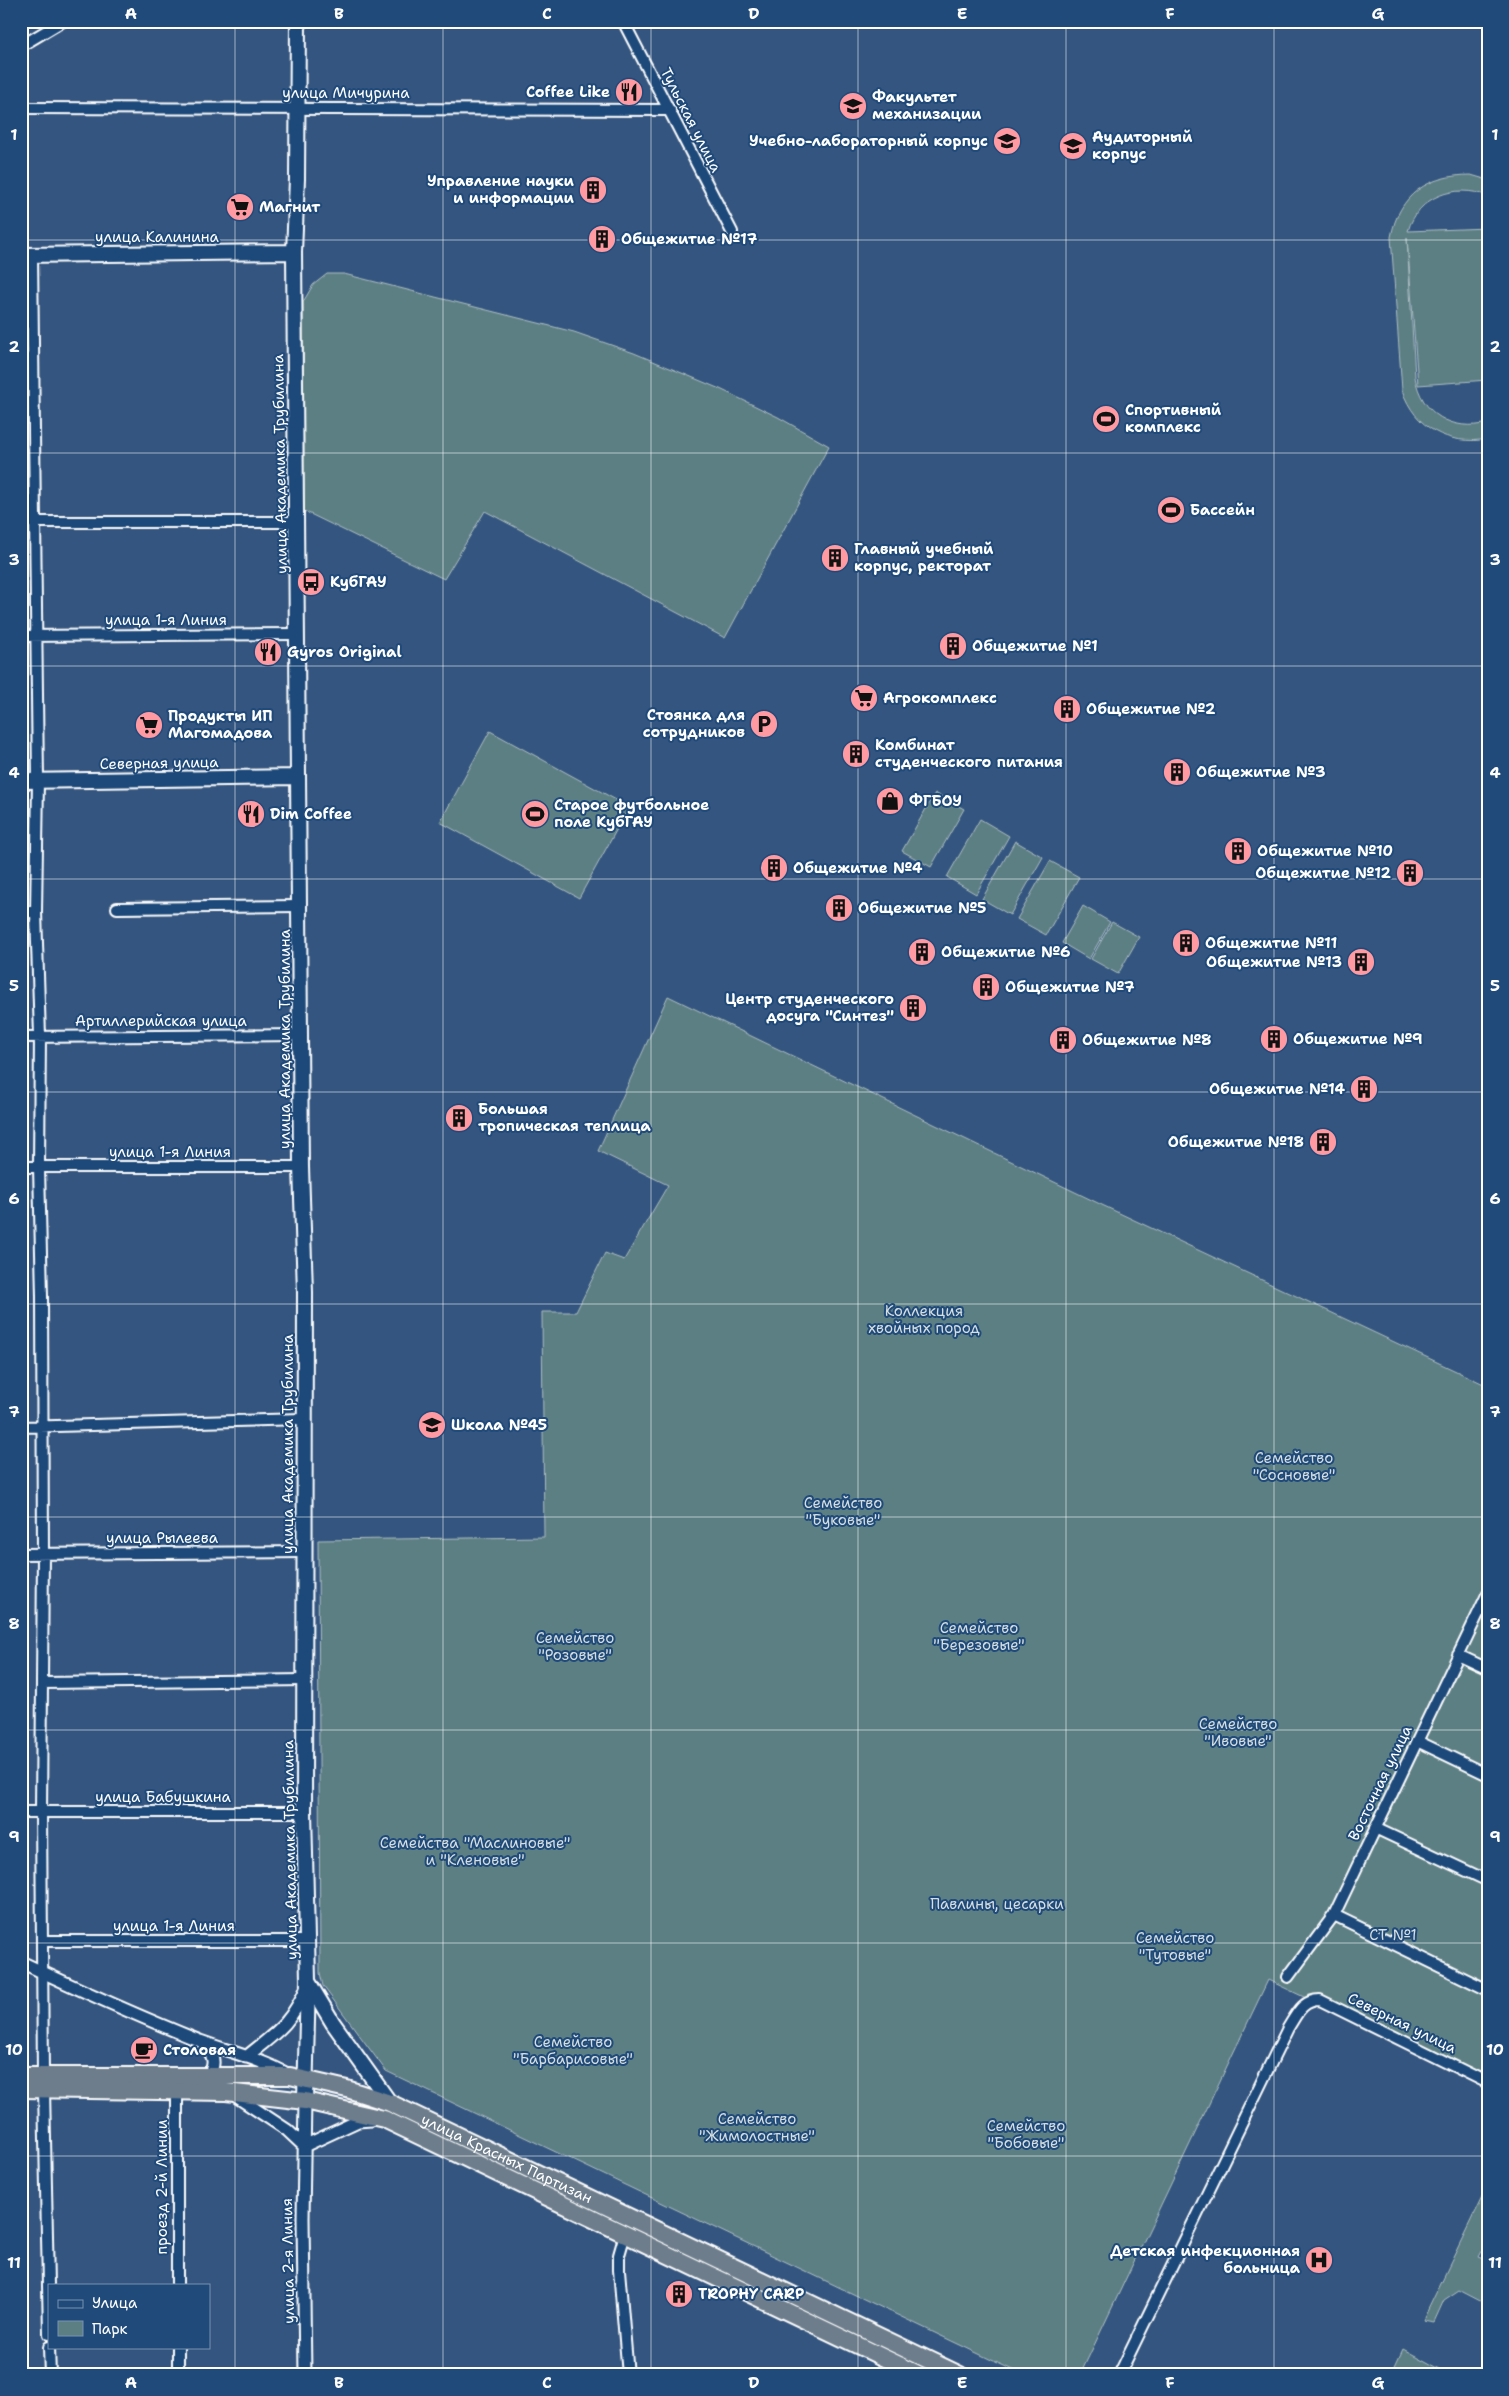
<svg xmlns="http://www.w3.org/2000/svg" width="1509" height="2396" viewBox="0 0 1509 2396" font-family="'Shantell Sans',sans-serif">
  <rect width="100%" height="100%" fill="#34557f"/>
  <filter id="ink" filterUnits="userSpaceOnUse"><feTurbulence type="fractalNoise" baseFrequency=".02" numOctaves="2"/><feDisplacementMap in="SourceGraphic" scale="10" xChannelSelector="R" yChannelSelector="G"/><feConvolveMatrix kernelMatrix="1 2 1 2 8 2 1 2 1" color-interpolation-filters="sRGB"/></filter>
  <g filter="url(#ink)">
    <!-- green -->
    <path fill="#5c7f84" stroke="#aebfc2" d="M 1471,175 L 1488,180 L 1488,196 C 1455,183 1418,196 1408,231 L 1488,228 L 1488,380 L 1418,385 L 1407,237 L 1407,239 L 1415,377 C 1421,414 1452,432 1488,423 L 1488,439 C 1448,446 1415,428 1402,390 L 1391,237 C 1399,194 1428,175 1471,175 Z
      M 327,274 L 344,274 L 574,332 L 634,353 L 720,389 L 778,417 L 829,446 L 725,638 L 485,511 L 444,579 L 304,511 L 303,302 L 313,285 Z
      M 490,731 L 629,807 L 579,898 L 440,822 Z
      M 935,793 L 964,809 L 931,867 L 902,851 Z
      M 980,819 L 1009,836 L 976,894 L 947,877 Z
      M 1015,841 L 1043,857 L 1010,915 L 982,899 Z
      M 1050,861 L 1079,877 L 1046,935 L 1017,919 Z
      M 1083,906 L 1110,922 L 1089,959 L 1062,943 Z
      M 1112,922 L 1139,937 L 1118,974 L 1091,959 Z
      M 668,996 L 1102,1205 L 1488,1386 L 1488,2084 L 1268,1980 L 1080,2375 L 1023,2375 L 386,2071 L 323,1986 L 320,1973 L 318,1540 L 544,1537 L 542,1312 L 576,1312 L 605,1253 L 624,1260 L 668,1185 L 598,1151 Z
      M 1488,2185 L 1488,2242 L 1480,2257 L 1488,2260 L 1488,2305 L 1459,2290 L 1444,2300 L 1434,2322 L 1423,2320 Z
      M 1403,2349 L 1451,2375 L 1391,2375 Z"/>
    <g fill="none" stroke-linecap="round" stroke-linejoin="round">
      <defs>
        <path id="minor" d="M 623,21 L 732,232
          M 21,46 L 63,21
          M 21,108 L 670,110
          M 32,255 L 38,781 L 36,912 L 40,1036 L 39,1167 L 42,1296 L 43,1553 L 41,1812 L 43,2076
          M 21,522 L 296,522
          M 21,636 L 297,634
          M 117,908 L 300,906
          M 21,912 L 36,912
          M 21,1037 L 301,1035
          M 21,1167 L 301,1167
          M 21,1427 L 303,1419
          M 21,1554 L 303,1552
          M 1458,1655 L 1488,1669
          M 42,1683 L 304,1680
          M 1417,1741 L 1488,1775
          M 21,1812 L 304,1812
          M 1375,1828 L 1488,1881
          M 1334,1915 L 1488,1990
          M 42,1941 L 307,1941
          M 1288,1977 L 1334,1915 L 1488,1593
          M 44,2089 L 49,2334
          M 177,2089 L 177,2285
          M 625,2234 L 619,2255 L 619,2270 L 628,2375
          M 49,2347 L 50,2375
          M 178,2347 L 178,2375
          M 1119,2375 L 1288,2028 C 1297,2014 1302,2000 1320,2000 L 1488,2083"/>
        <path id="tertiary" d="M 21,1962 C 80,1990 140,2017 200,2041 C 230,2052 261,2059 289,2075
          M 202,2042 C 212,2053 218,2062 208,2076
          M 246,2057 C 278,2031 290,2025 307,1987
          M 237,2097 L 287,2130 L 304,2146
          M 305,2101 L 303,2218 L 305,2375
          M 304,2146 L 358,2121 L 371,2120"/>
        <path id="secondary" d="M 298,21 L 297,179 L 294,252 L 301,1167 L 305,1292 L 304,1812 L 308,1980 L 305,2101
          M 21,255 L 294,252
          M 21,781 L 298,777
          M 309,1983 L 333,2023 L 390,2103"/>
        <g id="trunk">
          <path id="s1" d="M 21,2076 L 290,2076 L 347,2089 L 390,2103 L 960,2375"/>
          <path d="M 21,2089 L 226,2092 L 305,2101 L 384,2119 L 920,2375"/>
        </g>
      </defs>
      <!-- minor casing -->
      <use href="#minor" stroke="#fff" stroke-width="14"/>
      <!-- tertiary casing -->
      <use href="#tertiary" stroke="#fff" stroke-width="15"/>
      <!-- secondary casing -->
      <use href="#secondary" stroke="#fff" stroke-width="18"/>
      <!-- trunk casing -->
      <use href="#trunk" stroke="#fff" stroke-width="20"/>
      <!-- minor -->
      <use href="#minor" stroke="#1f4a7a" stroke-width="10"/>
      <!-- tertiary -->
      <use href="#tertiary" stroke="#1f4a7a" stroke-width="11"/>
      <!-- secondary -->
      <use href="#secondary" stroke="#1f4a7a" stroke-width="14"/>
      <!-- trunk -->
      <use href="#trunk" stroke="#6d7d8c" stroke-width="16"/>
    </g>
  </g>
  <!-- grid -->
  <path fill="none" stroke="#fff" stroke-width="1" stroke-opacity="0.55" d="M 235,21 L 235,2375M 443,21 L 443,2375M 651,21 L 651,2375M 858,21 L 858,2375M 1066,21 L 1066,2375M 1274,21 L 1274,2375M 21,240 L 1488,240M 21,453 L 1488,453M 21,666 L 1488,666M 21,879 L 1488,879M 21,1092 L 1488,1092M 21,1304 L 1488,1304M 21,1517 L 1488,1517M 21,1730 L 1488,1730M 21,1943 L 1488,1943M 21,2156 L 1488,2156"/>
  <!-- icons -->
  <defs>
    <symbol id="restaurant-disc" viewBox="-11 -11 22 22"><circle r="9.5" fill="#ff9aa2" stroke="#1f4a7a"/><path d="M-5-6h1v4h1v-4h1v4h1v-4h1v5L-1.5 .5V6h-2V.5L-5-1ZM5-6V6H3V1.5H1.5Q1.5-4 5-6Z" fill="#111"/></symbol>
    <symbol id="university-disc" viewBox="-11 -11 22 22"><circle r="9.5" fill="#ff9aa2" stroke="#1f4a7a"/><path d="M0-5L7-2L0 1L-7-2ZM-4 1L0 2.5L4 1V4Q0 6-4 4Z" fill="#111"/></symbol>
    <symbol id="building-disc" viewBox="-11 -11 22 22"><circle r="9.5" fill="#ff9aa2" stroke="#1f4a7a"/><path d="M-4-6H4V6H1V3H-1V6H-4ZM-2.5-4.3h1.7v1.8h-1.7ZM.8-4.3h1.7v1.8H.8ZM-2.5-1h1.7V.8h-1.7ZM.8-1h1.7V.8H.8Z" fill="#111"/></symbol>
    <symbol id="supermarket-disc" viewBox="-11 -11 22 22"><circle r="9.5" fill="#ff9aa2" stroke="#1f4a7a"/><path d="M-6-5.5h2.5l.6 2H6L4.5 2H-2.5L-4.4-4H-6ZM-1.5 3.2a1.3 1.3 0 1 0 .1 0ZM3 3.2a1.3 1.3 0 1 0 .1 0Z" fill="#111"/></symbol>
    <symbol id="stadium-disc" viewBox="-11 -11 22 22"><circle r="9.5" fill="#ff9aa2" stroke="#1f4a7a"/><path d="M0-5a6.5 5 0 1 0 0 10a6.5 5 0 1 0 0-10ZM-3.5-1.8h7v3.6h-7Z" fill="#111"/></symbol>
    <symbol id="bus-disc" viewBox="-11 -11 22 22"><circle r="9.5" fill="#ff9aa2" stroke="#1f4a7a"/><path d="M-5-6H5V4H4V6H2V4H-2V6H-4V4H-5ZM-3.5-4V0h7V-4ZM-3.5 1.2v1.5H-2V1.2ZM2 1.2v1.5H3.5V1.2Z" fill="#111"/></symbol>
    <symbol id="parking-disc" viewBox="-11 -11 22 22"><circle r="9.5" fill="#ff9aa2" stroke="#1f4a7a"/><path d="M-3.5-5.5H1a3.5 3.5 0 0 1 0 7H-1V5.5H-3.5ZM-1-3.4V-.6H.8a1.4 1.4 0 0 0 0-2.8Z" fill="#111"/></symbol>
    <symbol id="shop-disc" viewBox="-11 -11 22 22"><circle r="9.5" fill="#ff9aa2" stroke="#1f4a7a"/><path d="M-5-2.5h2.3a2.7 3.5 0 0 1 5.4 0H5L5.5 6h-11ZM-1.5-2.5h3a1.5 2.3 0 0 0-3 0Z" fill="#111"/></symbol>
    <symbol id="school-disc" viewBox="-11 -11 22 22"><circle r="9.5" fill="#ff9aa2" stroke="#1f4a7a"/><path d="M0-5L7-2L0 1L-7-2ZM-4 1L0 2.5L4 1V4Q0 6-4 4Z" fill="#111"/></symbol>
    <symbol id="cafe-disc" viewBox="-11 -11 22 22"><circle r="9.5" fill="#ff9aa2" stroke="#1f4a7a"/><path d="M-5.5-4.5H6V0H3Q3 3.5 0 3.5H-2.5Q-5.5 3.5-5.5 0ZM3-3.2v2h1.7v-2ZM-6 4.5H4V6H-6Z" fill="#111"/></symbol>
    <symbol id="hospital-disc" viewBox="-11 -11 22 22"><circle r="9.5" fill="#ff9aa2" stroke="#1f4a7a"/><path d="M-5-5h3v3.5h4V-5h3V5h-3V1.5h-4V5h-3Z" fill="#111"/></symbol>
  </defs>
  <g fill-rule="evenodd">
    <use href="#restaurant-disc" x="613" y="76" width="32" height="32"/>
    <use href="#university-disc" x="837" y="90" width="32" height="32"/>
    <use href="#university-disc" x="991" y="125" width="32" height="32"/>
    <use href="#university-disc" x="1057" y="130" width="32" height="32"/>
    <use href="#building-disc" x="577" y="174" width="32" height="32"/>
    <use href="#supermarket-disc" x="224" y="191" width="32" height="32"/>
    <use href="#building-disc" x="586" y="223" width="32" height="32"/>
    <use href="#stadium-disc" x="1090" y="403" width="32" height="32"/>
    <use href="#stadium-disc" x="1155" y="494" width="32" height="32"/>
    <use href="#building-disc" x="819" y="542" width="32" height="32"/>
    <use href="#bus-disc" x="295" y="566" width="32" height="32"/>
    <use href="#building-disc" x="937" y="630" width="32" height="32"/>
    <use href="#restaurant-disc" x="252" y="636" width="32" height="32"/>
    <use href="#supermarket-disc" x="848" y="682" width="32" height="32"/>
    <use href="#building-disc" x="1051" y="693" width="32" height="32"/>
    <use href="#parking-disc" x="748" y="708" width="32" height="32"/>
    <use href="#supermarket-disc" x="133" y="709" width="32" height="32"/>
    <use href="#building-disc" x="840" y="738" width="32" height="32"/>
    <use href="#building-disc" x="1161" y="756" width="32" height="32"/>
    <use href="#shop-disc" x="874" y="785" width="32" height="32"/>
    <use href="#restaurant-disc" x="235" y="798" width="32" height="32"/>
    <use href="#stadium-disc" x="519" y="798" width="32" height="32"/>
    <use href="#building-disc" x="1222" y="835" width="32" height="32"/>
    <use href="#building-disc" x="758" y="852" width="32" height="32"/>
    <use href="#building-disc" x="1394" y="857" width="32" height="32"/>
    <use href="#building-disc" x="823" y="892" width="32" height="32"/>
    <use href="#building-disc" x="1170" y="927" width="32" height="32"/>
    <use href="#building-disc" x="906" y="936" width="32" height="32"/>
    <use href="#building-disc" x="1345" y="946" width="32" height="32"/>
    <use href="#building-disc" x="970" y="971" width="32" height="32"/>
    <use href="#building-disc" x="897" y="992" width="32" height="32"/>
    <use href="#building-disc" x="1258" y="1023" width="32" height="32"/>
    <use href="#building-disc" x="1047" y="1024" width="32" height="32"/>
    <use href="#building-disc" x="1348" y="1073" width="32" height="32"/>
    <use href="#building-disc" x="443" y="1102" width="32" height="32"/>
    <use href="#building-disc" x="1307" y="1126" width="32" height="32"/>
    <use href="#school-disc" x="416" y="1409" width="32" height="32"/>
    <use href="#cafe-disc" x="128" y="2034" width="32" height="32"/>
    <use href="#hospital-disc" x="1303" y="2244" width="32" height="32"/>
    <use href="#building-disc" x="663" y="2278" width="32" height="32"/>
  </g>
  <g text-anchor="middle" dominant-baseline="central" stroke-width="4" stroke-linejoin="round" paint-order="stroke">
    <!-- poi labels -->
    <g font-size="15" font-weight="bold" fill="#fff" stroke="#1f4a7a" text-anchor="start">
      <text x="610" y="92" text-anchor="end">Coffee Like</text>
      <text x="872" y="97">Факультет<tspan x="872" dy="17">механизации</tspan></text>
      <text x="1092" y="137">Аудиторный<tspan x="1092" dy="17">корпус</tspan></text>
      <text x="988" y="141" text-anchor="end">Учебно-лабораторный корпус</text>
      <text x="574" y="181" text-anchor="end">Управление науки<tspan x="574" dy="17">и информации</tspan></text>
      <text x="259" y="207">Магнит</text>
      <text x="621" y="239">Общежитие №17</text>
      <text x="1125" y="410">Спортивный<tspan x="1125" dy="17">комплекс</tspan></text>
      <text x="1190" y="510">Бассейн</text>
      <text x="854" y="549">Главный учебный<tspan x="854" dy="17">корпус, ректорат</tspan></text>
      <text x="330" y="582">КубГАУ</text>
      <text x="972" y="646">Общежитие №1</text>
      <text x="287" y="652">Gyros Original</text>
      <text x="883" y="698">Агрокомплекс</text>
      <text x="1086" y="709">Общежитие №2</text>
      <text x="745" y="715" text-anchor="end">Стоянка для<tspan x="745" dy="17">сотрудников</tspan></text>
      <text x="168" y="716">Продукты ИП<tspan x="168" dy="17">Магомадова</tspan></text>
      <text x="875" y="745">Комбинат<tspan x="875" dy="17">студенческого питания</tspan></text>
      <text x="1196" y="772">Общежитие №3</text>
      <text x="909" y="801">ФГБОУ</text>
      <text x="554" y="805">Старое футбольное<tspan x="554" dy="17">поле КубГАУ</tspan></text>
      <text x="270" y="814">Dim Coffee</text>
      <text x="1257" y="851">Общежитие №10</text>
      <text x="793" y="868">Общежитие №4</text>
      <text x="1391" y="873" text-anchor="end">Общежитие №12</text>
      <text x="858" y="908">Общежитие №5</text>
      <text x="1205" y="943">Общежитие №11</text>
      <text x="941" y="952">Общежитие №6</text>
      <text x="1342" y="962" text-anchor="end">Общежитие №13</text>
      <text x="1005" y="987">Общежитие №7</text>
      <text x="894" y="999" text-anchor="end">Центр студенческого<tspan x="894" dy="17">досуга "Синтез"</tspan></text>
      <text x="1293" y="1039">Общежитие №9</text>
      <text x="1082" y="1040">Общежитие №8</text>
      <text x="1345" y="1089" text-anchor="end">Общежитие №14</text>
      <text x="478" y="1109">Большая<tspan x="478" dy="17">тропическая теплица</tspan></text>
      <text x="1304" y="1142" text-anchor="end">Общежитие №18</text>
      <text x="451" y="1425">Школа №45</text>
      <text x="163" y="2050">Столовая</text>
      <text x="1300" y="2251" text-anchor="end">Детская инфекционная<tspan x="1300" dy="17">больница</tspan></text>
      <text x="698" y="2294">TROPHY CARP</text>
    </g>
    <!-- street labels -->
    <g font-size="15" fill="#fff" stroke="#1f4a7a">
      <text x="346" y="93">улица Мичурина</text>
      <text transform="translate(691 120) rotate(63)">Тульская улица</text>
      <text x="157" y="237">улица Калинина</text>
      <text transform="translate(280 464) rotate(-91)">улица Академика Трубилина</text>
      <text x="166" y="620">улица 1-я Линия</text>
      <text transform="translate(159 763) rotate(-1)">Северная улица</text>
      <text x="161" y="1021">Артиллерийская улица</text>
      <text transform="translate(285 1039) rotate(-90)">улица Академика Трубилина</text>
      <text x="170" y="1152">улица 1-я Линия</text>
      <text transform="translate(288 1444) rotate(-90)">улица Академика Трубилина</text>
      <text x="162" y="1538">улица Рылеева</text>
      <text transform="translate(1380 1783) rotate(-64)">Восточная улица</text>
      <text x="163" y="1797">улица Бабушкина</text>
      <text transform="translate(290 1850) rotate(-91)">улица Академика Трубилина</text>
      <text x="174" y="1926">улица 1-я Линия</text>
      <text transform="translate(1402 2023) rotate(26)">Северная улица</text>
      <text stroke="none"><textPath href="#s1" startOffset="502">улица Красных Партизан</textPath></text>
      <text transform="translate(162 2187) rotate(-90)">проезд 2-й Линии</text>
      <text transform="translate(288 2261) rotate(-91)">улица 2-я Линия</text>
    </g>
    <!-- park labels -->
    <g font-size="15" fill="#d6dfe0" stroke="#1f4a7a">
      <text x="924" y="1311">Коллекция<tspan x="924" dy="17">хвойных пород</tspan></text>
      <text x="1294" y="1458">Семейство<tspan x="1294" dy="17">"Сосновые"</tspan></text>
      <text x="843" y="1503">Семейство<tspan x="843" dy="17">"Буковые"</tspan></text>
      <text x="979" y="1628">Семейство<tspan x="979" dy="17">"Березовые"</tspan></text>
      <text x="575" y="1638">Семейство<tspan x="575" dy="17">"Розовые"</tspan></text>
      <text x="1238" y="1724">Семейство<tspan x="1238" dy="17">"Ивовые"</tspan></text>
      <text x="475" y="1843">Семейства "Маслиновые"<tspan x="475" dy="17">и "Кленовые"</tspan></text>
      <text x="997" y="1904">Павлины, цесарки</text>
      <text x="1393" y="1935">СТ №1</text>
      <text x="1175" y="1938">Семейство<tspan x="1175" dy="17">"Тутовые"</tspan></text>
      <text x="573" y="2042">Семейство<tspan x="573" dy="17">"Барбарисовые"</tspan></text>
      <text x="757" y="2119">Семейство<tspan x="757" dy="17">"Жимолостные"</tspan></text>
      <text x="1026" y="2126">Семейство<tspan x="1026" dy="17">"Бобовые"</tspan></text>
    </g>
  </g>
  <!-- margin -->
  <rect width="1509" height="2396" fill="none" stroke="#1f4a7a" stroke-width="55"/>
  <!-- legend -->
  <rect x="48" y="2284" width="162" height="65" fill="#1f4a7a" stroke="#7992af"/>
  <rect x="58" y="2300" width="25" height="8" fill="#1f4a7a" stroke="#7992af"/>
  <text x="92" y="2308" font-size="15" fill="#ffffff">Улица</text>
  <rect x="58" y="2321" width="25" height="15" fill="#5c7f84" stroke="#7992af"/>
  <text x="92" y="2334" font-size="15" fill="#ffffff">Парк</text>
  <rect x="28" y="28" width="1454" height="2340" fill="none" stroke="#fff" stroke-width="2"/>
  <g font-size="16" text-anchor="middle" font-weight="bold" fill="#fff">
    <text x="131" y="19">A</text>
    <text x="339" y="19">B</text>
    <text x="547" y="19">C</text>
    <text x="754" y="19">D</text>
    <text x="962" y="19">E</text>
    <text x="1170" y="19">F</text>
    <text x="1378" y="19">G</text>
    <text x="14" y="140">1</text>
    <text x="1495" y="140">1</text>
    <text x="14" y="352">2</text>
    <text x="1495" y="352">2</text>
    <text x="14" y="565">3</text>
    <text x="1495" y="565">3</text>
    <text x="14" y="778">4</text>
    <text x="1495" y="778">4</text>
    <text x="14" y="991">5</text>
    <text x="1495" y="991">5</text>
    <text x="14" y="1204">6</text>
    <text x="1495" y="1204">6</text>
    <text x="14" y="1417">7</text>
    <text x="1495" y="1417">7</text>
    <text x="14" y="1629">8</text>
    <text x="1495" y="1629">8</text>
    <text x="14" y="1842">9</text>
    <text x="1495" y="1842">9</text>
    <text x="14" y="2055">10</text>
    <text x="1495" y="2055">10</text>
    <text x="14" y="2268">11</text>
    <text x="1495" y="2268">11</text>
    <text x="131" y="2388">A</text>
    <text x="339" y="2388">B</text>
    <text x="547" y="2388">C</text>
    <text x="754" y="2388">D</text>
    <text x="962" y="2388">E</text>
    <text x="1170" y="2388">F</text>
    <text x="1378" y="2388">G</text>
  </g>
</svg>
